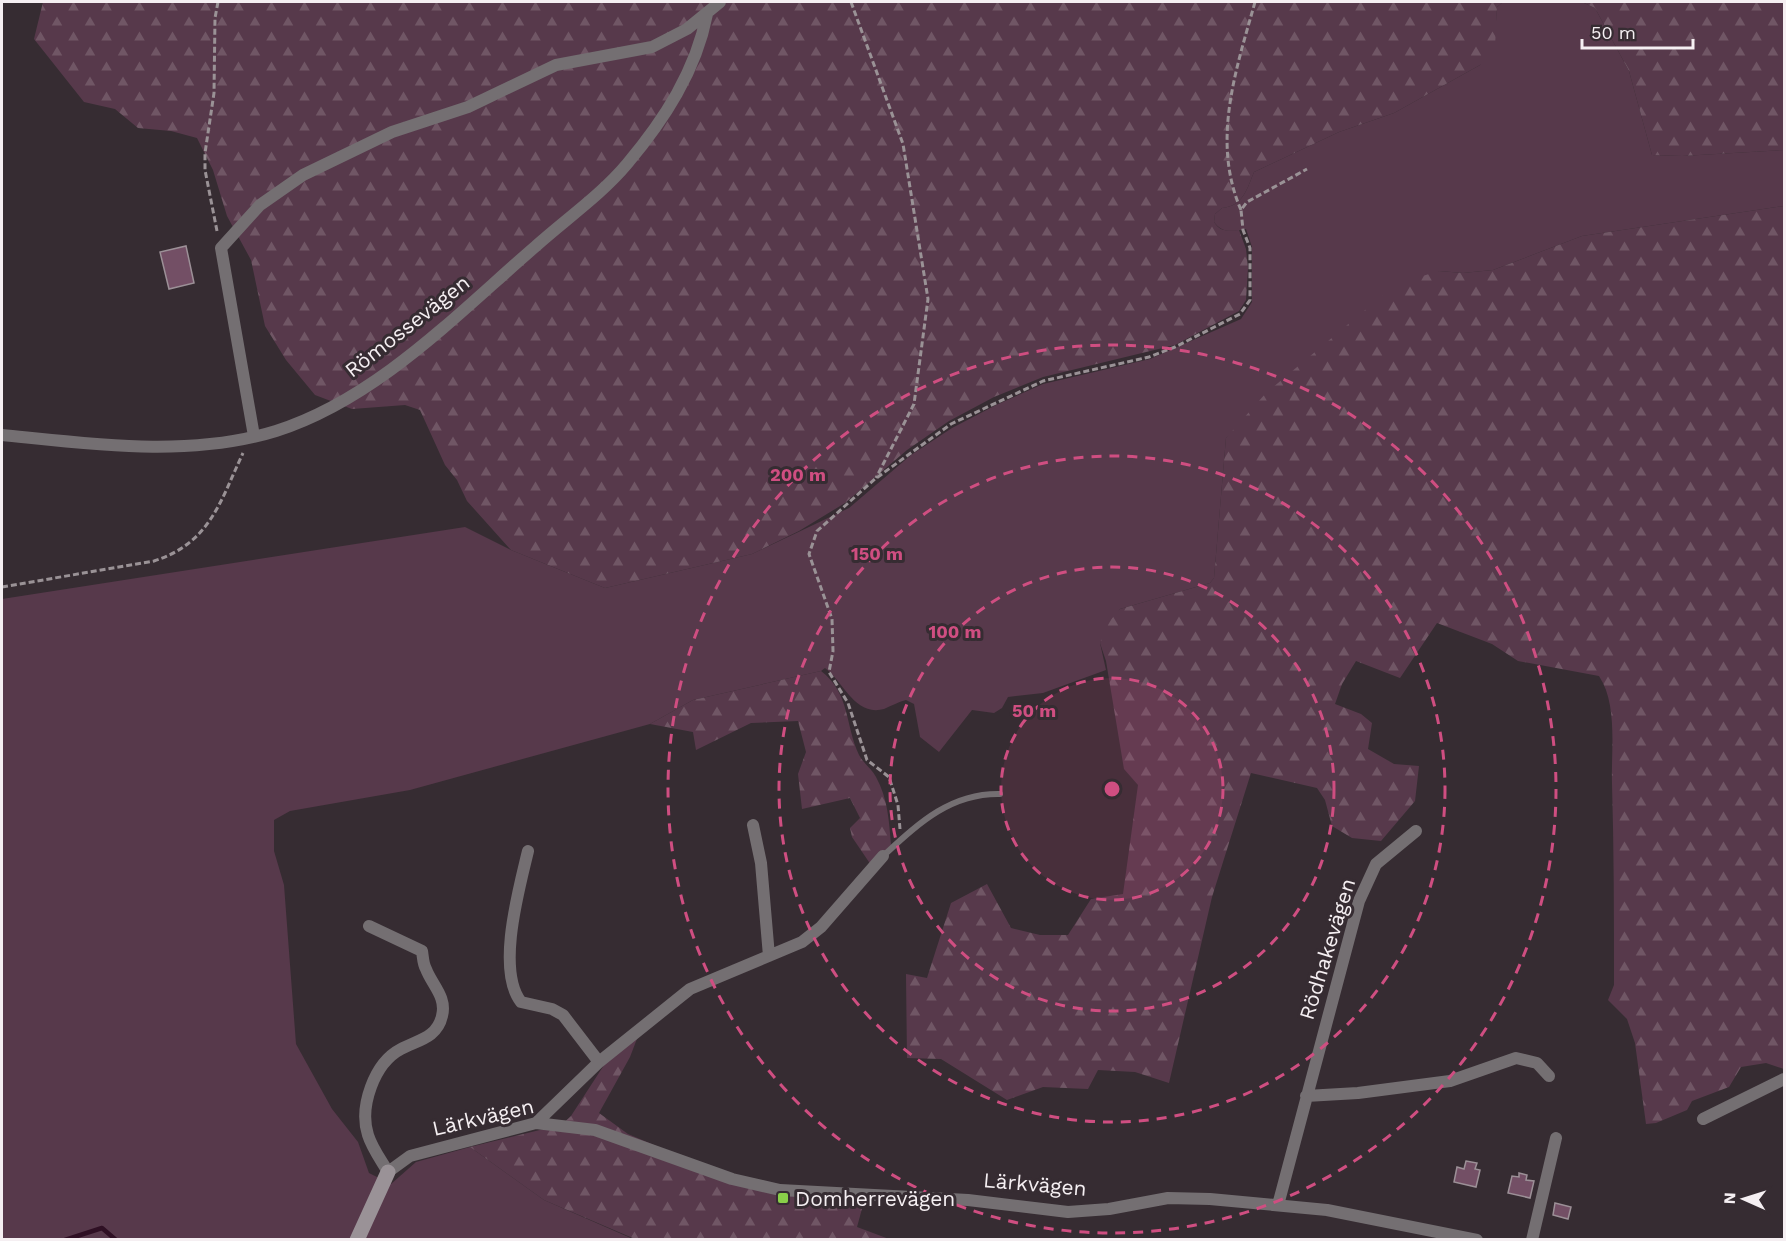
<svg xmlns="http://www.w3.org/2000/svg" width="1786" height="1241" viewBox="0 0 1786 1241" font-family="'Work Sans',sans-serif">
  <defs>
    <pattern id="forest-firs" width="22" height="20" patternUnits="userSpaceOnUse" patternTransform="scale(1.5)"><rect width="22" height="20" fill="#57394b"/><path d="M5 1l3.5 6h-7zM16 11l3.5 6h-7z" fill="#705665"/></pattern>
  </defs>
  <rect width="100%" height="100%" fill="#362c32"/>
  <!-- grass -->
  <path fill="#57394b" d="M 1503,2 L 1582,2 L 1595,8 L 1629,71 L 1652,155 L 1682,156 L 1784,150 L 1784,206 L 1582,236 L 1493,270 L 1463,273 L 1439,271 L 1226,438 L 1214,578 L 1210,583 L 1120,609 L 1100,643 L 1106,670 L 1043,693 L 1008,697 L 1002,708 L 994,713 L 972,710 L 939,752 L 920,737 L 914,704 L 906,700 C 898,702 891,706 884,709 C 855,717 843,681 825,668 L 821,671 L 693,700 L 650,724 L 410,790 L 290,811 L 274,820 L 274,851 L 284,885 L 296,1044 L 332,1109 L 358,1142 L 369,1173 L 391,1184 L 416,1162 L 470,1147 L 544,1200 L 633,1239 L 2,1240 L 2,599 L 465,527 L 511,550 L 605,588 L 752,554 L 849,508 L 911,455 L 952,428 L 996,405 L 1043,384 L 1150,359 L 1241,319 L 1252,302 L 1252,247 L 1246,229 C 1234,231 1222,234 1214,222 L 1215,214 L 1222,208 C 1243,206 1247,189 1254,172 L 1339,132 L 1394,113 L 1480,65 L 1496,21 L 1497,7 Z"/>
  <!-- forest -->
  <path fill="url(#forest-firs)" d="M 43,2 L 1503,2 L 1497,7 L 1495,47 L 1480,65 L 1394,113 L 1339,132 L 1254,172 C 1247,189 1243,206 1222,208 L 1215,214 L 1214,222 C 1220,232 1228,231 1239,230 L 1246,249 L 1248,268 L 1246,300 L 1239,311 L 1175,345 L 1043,377 L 994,397 L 949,421 L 907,450 L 845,503 L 799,531 L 752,554 L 605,588 L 511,550 L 467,501 L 457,480 L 445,465 L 420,410 L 405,405 L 352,409 L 315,395 L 286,360 L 265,326 L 251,260 L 227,216 L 213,170 L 197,138 L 171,131 L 138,128 L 115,109 L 84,102 L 34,39 Z
    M 1582,2 L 1784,2 L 1784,150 L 1682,156 L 1652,155 L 1629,71 L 1595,8 Z
    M 1784,206 L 1784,1069 L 1766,1063 L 1741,1067 L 1729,1087 L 1692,1101 L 1687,1110 L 1656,1123 L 1646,1124 L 1635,1043 L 1627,1019 L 1608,1000 L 1614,985 C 1614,918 1614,850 1612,783 C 1611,750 1618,704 1599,676 L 1518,661 L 1492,644 L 1437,623 L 1400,678 L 1356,661 L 1342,684 L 1335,704 L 1361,714 L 1372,723 L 1368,749 L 1394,764 L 1419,766 L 1415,801 L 1381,841 L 1352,838 L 1332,826 L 1325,800 L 1317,788 L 1251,773 L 1212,897 L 1169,1083 L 1135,1072 L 1098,1070 L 1088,1089 L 1043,1087 L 1007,1100 L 941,1059 L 907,1058 L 906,974 L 927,978 L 951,903 L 987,884 L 1011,928 L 1040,935 L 1068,935 L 1091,899 L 1123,894 L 1138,785 L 1124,769 L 1106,661 L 1100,643 L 1107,624 L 1120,609 L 1210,583 L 1214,578 L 1226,438 L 1266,393 L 1396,284 L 1439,271 L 1463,273 L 1493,270 L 1582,236 Z
    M 821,671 C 850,693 845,725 859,755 C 863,763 872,769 876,777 C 888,799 889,821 891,845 L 871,865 L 852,837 L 850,828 L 860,818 L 850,798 L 802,809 L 798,774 L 806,752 L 798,721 L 751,723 L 696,750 L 693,732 L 650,724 L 693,700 Z
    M 638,1036 L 630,1057 L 599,1113 L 628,1134 L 725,1175 L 863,1205 L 857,1227 L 889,1239 L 635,1239 L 544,1200 L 470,1147 L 548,1128 L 557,1129 L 571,1116 L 606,1062 Z"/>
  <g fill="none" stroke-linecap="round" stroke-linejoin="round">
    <!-- stream -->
    <path stroke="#2f1024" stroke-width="4.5" d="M 65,1240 L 102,1228 L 116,1240"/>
  </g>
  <!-- building -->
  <path fill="#734f65" stroke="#9c9097" stroke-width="1.5" d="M 186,246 L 194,283 L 169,289 L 160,252 Z
    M 1466,1161 L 1477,1163 L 1475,1169 L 1480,1170 L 1476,1187 L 1454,1182 L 1457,1167 L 1464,1169 Z
    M 1519,1173 L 1527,1175 L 1526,1180 L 1534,1181 L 1530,1198 L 1508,1193 L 1512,1176 L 1519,1177 Z
    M 1555,1203 L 1571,1207 L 1568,1219 L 1553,1215 Z"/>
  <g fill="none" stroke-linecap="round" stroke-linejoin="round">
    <!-- path -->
    <path stroke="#9a9296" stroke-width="3" stroke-dasharray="6 3" stroke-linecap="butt" d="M 851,2 L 903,144 L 928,299 L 914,404 L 876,478
      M 1241,210 C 1211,141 1236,70 1255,2
      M 217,231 L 205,170 L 205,153 L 214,93 L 215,18 L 218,2
      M 2,587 L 154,561 C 210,543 220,502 243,453
      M 900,829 L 898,805 L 889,777 L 867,760 L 848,703 L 829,672 L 833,651 L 832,619 L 809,554 L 817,531 L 875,479 L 951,424 L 1043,381 L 1149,357 L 1175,347 L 1240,314 L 1250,300 L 1250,248 L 1243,230 L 1241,210 L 1247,202 L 1307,169"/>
    <!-- lane -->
    <path stroke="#746f72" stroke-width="6" d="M 883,856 C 918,824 950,793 1000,794"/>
    <!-- street -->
    <path stroke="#746f72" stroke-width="12" d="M 2,435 C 91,444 189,458 276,431 C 377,399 458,313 536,246 C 566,219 601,195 627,164 C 664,120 696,71 707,14
      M 254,436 L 221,248 L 260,205 L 303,175 L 392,132 L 468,107 L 556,65 L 652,47 L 687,29 L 720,2
      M 753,825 L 761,863 L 769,956
      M 528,851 C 519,889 496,970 521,1002 L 552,1009 L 563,1015 L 599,1062
      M 369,926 L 422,951 C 423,957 423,964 426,969 C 432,985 447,997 442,1016 C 437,1038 418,1040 401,1049 C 374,1063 359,1107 368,1135 C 372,1148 381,1160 388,1172 L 410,1156 L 536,1123 L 595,1130 L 732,1179 L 780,1190 L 968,1200 L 1068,1212 L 1109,1209 L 1168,1198 L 1210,1199 L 1327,1210 L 1477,1240
      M 1306,1096 L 1358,1093 L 1450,1081 L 1516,1058 L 1537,1063 L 1549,1076
      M 1703,1119 L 1784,1079
      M 536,1123 L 599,1062 L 690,989 L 802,942 L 821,927 L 883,856
      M 1278,1205 L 1359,901 L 1376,864 L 1416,831
      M 1532,1240 L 1556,1138"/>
    <!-- secondary -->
    <path stroke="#9a9297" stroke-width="15" d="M 357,1240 L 388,1172"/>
  </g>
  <!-- distance rings -->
  <circle cx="1112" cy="789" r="111" fill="#cf4e81" fill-opacity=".12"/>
  <g fill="none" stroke="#cf4e81" stroke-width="3" stroke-dasharray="10 8">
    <circle cx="1112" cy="789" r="111"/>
    <circle cx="1112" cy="789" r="222"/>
    <circle cx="1112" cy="789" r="333"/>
    <circle cx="1112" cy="789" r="444"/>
  </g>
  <!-- markers -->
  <rect fill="#89cf49" stroke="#362c32" stroke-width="2" x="777" y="1192" width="12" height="12" rx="3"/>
  <g text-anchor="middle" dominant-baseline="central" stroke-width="6" stroke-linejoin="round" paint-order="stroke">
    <!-- street labels -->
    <g font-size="21" fill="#f5eff2" stroke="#362c32">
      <text transform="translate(407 326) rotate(-38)">Römossevägen</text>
      <text transform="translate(1327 949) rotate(-73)">Rödhakevägen</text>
      <text transform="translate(483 1117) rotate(-13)">Lärkvägen</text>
      <text transform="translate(1035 1184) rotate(5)">Lärkvägen</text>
    </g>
    <!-- poi labels -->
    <g font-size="21" fill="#f5eff2" stroke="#362c32" text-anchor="start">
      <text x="795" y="1198">Domherrevägen</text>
    </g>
  </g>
  <circle cx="1112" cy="789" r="9" fill="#cf4e81" stroke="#362c32" stroke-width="3"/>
  <g font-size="18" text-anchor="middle" font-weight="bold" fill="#cf4e81" stroke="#362c32" stroke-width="6" stroke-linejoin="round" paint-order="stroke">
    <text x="798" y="481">200 m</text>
    <text x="877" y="560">150 m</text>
    <text x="955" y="638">100 m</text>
    <text x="1034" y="717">50 m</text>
  </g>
  <!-- border -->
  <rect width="1786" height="1241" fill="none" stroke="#f5eff2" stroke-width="6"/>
  <!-- north arrow -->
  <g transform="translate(1744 1199) rotate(273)" stroke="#362c32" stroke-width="4.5" paint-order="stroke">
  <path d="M0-4.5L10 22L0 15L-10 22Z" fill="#f5eff2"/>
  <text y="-9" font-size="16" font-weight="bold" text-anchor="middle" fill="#f5eff2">N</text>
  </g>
  <!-- scale -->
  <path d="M1582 39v9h111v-9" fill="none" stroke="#f5eff2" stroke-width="3"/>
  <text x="1591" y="39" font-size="18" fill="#f5eff2" stroke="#362c32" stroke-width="4.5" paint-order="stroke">50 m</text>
</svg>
